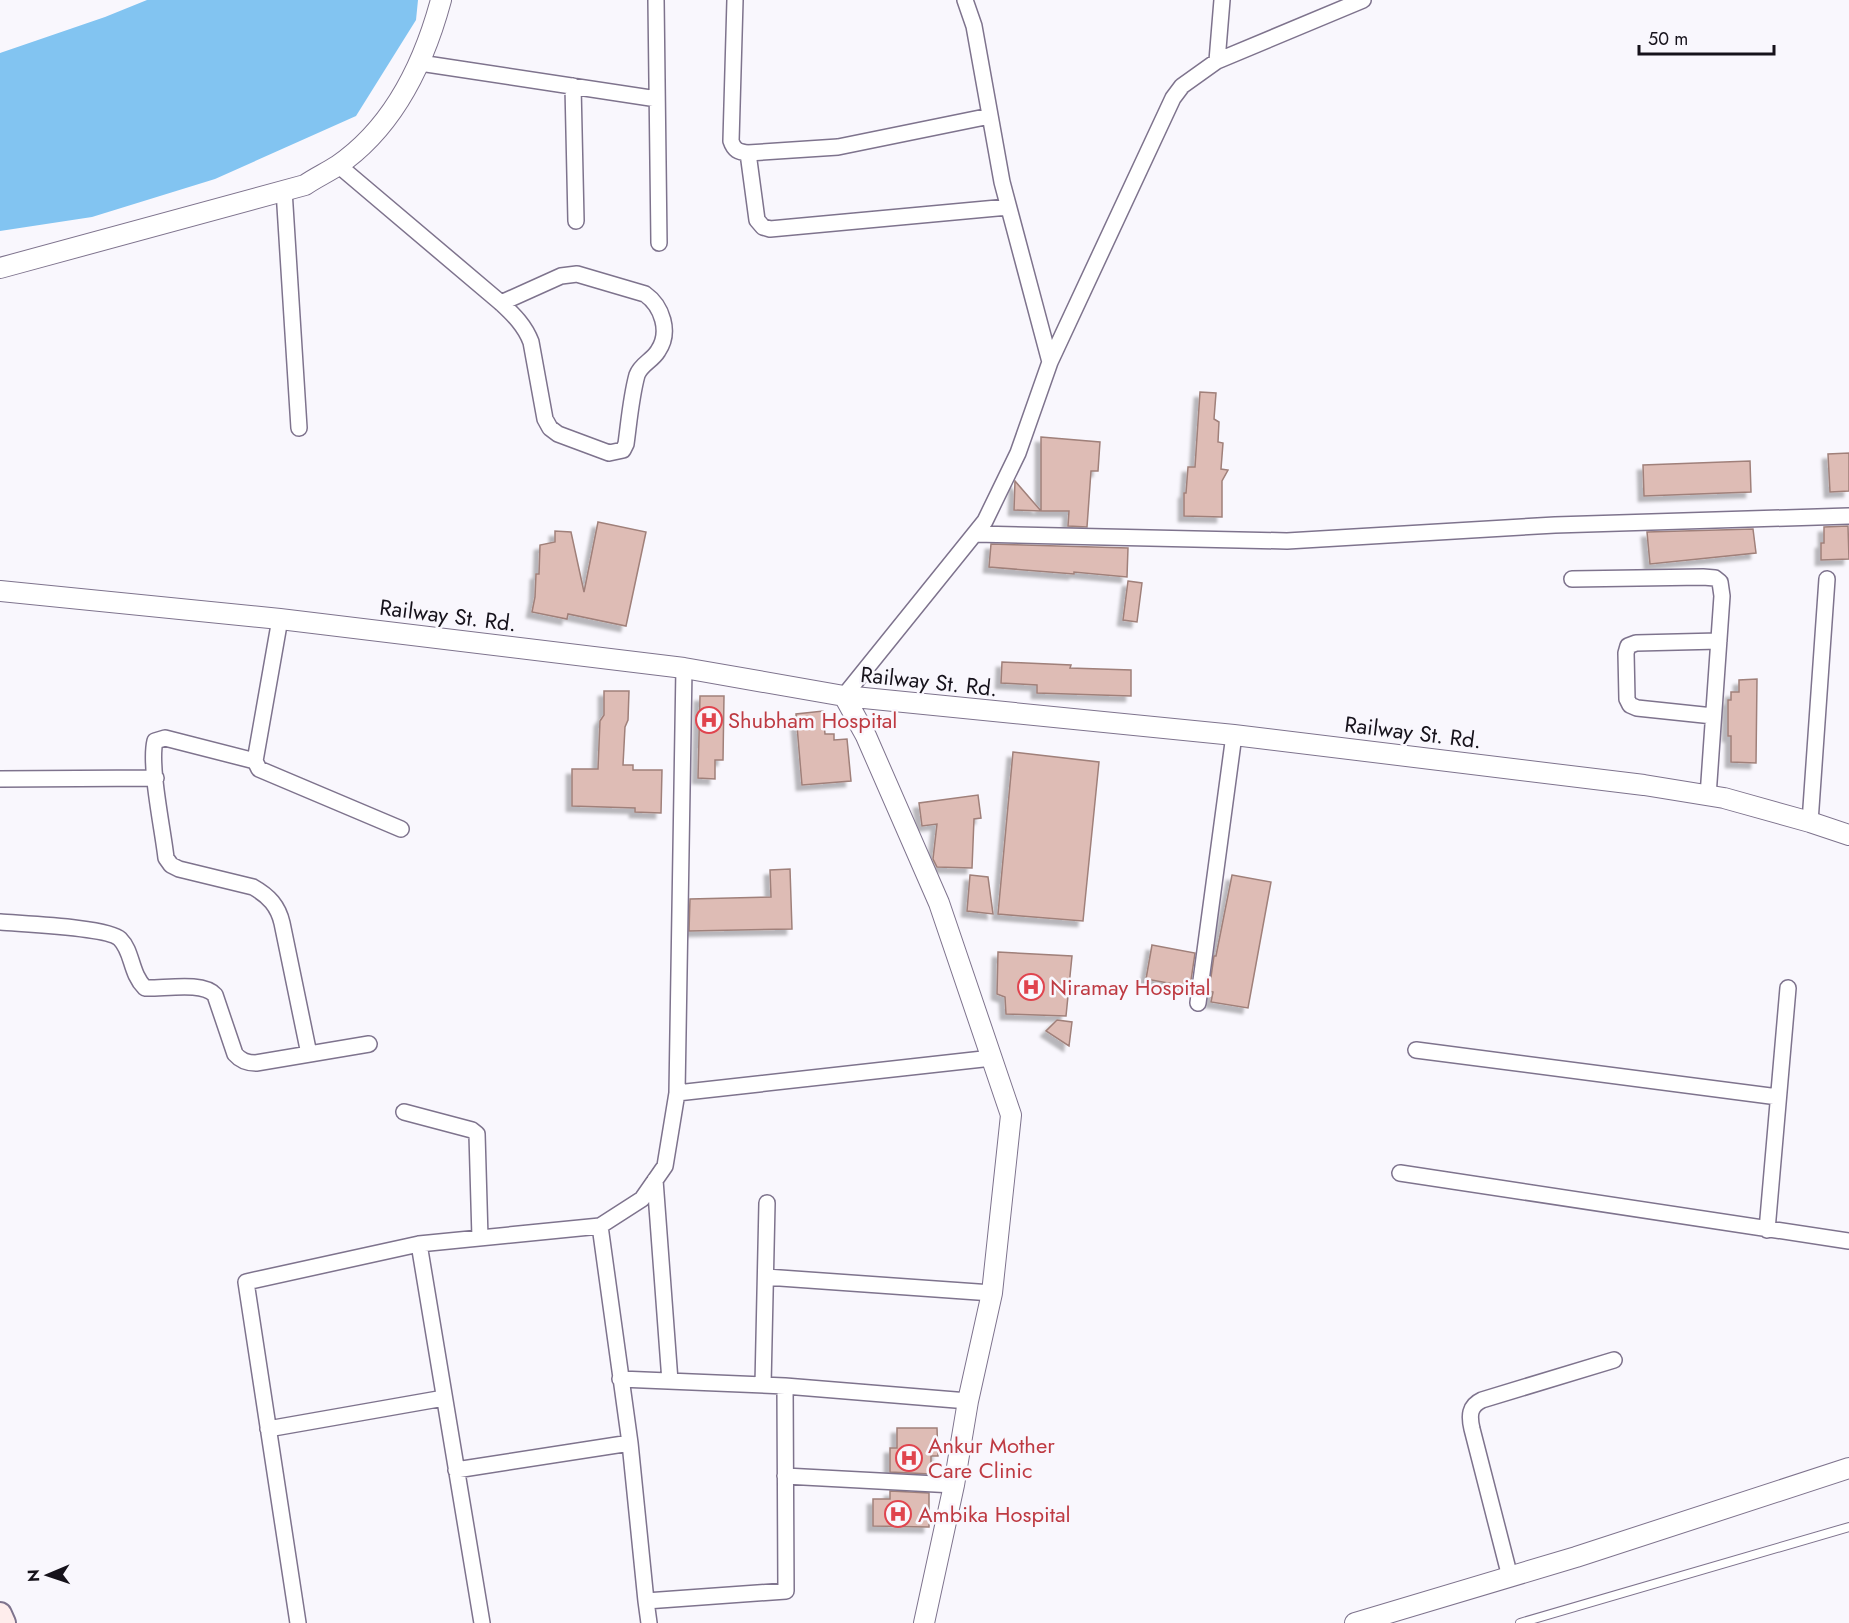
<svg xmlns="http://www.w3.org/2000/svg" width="1849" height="1623" viewBox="0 0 1849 1623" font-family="Jost,sans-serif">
  <defs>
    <filter id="shadow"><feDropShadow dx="-5.5" dy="5.5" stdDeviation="1.5" flood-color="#0004"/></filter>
  </defs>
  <rect width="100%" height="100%" fill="#f9f7fd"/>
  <!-- water -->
  <path fill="#82c4f1" d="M 147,0 L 418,0 L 416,20 L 356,116 L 215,179 L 92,217 L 0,231 L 0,53 L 105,17 Z"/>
  <!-- building -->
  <path fill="#debcb5" stroke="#a0807a" stroke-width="1.5" filter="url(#shadow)" d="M 1200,392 L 1216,393 L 1214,419 L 1219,422 L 1218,442 L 1223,443 L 1221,469 L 1228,470 L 1222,481 L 1222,517 L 1184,516 L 1184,493 L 1186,493 L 1188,467 L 1195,467 Z
    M 1041,437 L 1100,442 L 1098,471 L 1091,471 L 1087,527 L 1068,526 L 1069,511 L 1041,511 Z
    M 1849,453 L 1849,491 L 1830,492 L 1828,454 Z
    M 1750,461 L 1751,492 L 1644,496 L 1643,465 Z
    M 1015,481 L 1041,511 L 1014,510 Z
    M 598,522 L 646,532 L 626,626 L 568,614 L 567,619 L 532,612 L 535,597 L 536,574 L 539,574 L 540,545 L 555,542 L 555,531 L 571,532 L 584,592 Z
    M 1848,526 L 1849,559 L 1821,560 L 1821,543 L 1824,543 L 1824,527 Z
    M 1753,529 L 1756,553 L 1650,564 L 1647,532 Z
    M 991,544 L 1128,548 L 1127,577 L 1074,572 L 1074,574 L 989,567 Z
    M 1128,581 L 1142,583 L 1137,622 L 1123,620 Z
    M 1002,662 L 1071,665 L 1070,668 L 1131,670 L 1131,696 L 1037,693 L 1037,685 L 1001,683 Z
    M 1757,679 L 1756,763 L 1731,762 L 1731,736 L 1728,736 L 1728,700 L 1731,700 L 1731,692 L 1739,692 L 1739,680 Z
    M 604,691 L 629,691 L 628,720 L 625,727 L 623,765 L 633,765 L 633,770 L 662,770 L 661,813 L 635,812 L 635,808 L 572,806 L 572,769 L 598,769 L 600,721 L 604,715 Z
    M 700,696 L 724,696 L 723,760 L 715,760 L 715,779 L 698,778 Z
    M 823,711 L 825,734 L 834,734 L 834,740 L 847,739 L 851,781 L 802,785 L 796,714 Z
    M 1013,752 L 1099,762 L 1083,921 L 998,914 Z
    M 978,795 L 981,818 L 974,819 L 972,868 L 937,867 L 933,859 L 937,824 L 922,826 L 919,803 Z
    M 790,869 L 792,929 L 689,931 L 690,899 L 771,897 L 770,870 Z
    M 970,875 L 988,877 L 993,914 L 967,911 Z
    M 1232,875 L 1271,882 L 1248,1008 L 1211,1002 L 1213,992 L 1209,991 L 1214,956 L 1216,956 Z
    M 1152,945 L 1195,953 L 1190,987 L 1146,979 Z
    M 998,952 L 1072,956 L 1066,1016 L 1006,1014 L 1005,997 L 997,994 Z
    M 1057,1020 L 1072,1022 L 1069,1046 L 1046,1031 Z
    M 897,1428 L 937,1428 L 938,1456 L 931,1456 L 931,1474 L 890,1472 L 890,1448 L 897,1448 Z
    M 890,1491 L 929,1493 L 929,1527 L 873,1526 L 873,1499 L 890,1499 Z"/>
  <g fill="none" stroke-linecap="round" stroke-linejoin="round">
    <defs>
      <path id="service" d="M 1520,1623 L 1849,1527"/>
      <path id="minor" d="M 656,0 L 659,243
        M 735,0 L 731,141 C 734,150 738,152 748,153 L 838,147 L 990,116
        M 965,0 L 974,26 L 1002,182 L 1050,362
        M 1217,61 L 1222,0
        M 420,63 L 657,99
        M 573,86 L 576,221
        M 748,153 L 757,220 L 763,227 L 770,229 L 1008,207
        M 338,165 L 501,303 C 514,315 525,326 531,342 L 545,419 L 550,428 L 558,434 L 609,453 L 623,450 L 626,444 C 629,422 631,397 637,375 C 641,364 652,361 658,351 C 671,332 662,306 645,294 L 577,274 L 561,276 L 501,303
        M 284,190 L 299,428
        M 976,534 L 1287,541 L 1555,525 L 1849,516
        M 1572,579 L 1703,577 L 1715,578 L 1720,582 L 1722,596 L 1708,796
        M 280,619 L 255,761 L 259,769 L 401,829
        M 844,696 L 985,521 L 1018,453 L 1050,362 L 1173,98 L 1182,86 L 1217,61 L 1363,0
        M 1713,716 L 1637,708 L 1630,705 L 1627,699 L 1626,653 L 1628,646 L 1636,643 L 1719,641
        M 255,761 L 165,738 L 155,741 C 149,766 163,830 166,858 L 171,865 L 179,869 L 253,887 C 269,896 278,906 282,923 L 309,1054
        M 0,779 L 156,778
        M 1810,822 L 1827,579
        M 0,922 C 21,924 108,927 120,939 C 133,952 130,973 145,988 C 163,989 203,981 215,995 L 235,1054 C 241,1061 247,1063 256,1063 L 369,1044
        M 1198,1003 L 1234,735
        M 1416,1050 L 1778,1097
        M 677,1093 L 992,1058
        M 404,1112 L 472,1130 L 477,1134 L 480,1238
        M 1400,1173 L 1849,1241
        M 655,1180 L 670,1381
        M 600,1226 L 642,1199 L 665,1166 L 677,1093 L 684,668
        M 1767,1230 L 1788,988
        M 419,1244 L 482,1623
        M 766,1277 L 992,1293
        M 620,1379 L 785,1386 L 968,1401
        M 763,1385 L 767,1203
        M 268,1429 L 444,1398
        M 456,1470 L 630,1443
        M 785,1476 L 954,1485
        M 1510,1577 L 1472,1429 C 1469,1416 1469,1406 1482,1400 L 1614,1360
        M 646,1601 L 649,1623
        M 298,1623 L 246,1282 L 419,1244 L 600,1226 L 630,1443 L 646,1601 L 786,1591 L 785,1386"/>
      <path id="tertiary" d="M 0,268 L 305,185 C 315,178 326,173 337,166 C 393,128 424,63 441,0
        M 0,591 L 280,619 L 684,668 L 844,696 L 1234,735 L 1644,785 L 1724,798 L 1810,822 L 1849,835
        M 844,696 L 866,736 L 939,903 L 1011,1115 L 992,1293 L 968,1401 L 954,1485 L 924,1623
        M 1355,1623 L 1576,1557 L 1849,1468"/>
      <path id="secondary" d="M 0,1614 L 4,1623"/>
    </defs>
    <!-- service casing -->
    <use href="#service" stroke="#7e738d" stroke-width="10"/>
    <!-- minor casing -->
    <use href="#minor" stroke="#7e738d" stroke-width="18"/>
    <!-- tertiary casing -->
    <use href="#tertiary" stroke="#7e738d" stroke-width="22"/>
    <!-- secondary casing -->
    <use href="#secondary" stroke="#7e738d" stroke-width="26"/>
    <!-- service -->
    <use href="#service" stroke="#fff" stroke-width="8"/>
    <!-- minor -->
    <use href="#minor" stroke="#fff" stroke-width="15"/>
    <!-- tertiary -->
    <use href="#tertiary" stroke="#fff" stroke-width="20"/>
    <!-- secondary -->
    <use href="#secondary" stroke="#feedec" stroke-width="22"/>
  </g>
  <!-- icons -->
  <defs>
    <symbol id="hospital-ring" viewBox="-11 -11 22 22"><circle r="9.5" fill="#f9f7fd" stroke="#e0444e" stroke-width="1.5"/><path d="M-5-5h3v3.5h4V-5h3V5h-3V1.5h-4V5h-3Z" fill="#e0444e"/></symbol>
  </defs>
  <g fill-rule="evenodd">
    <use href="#hospital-ring" x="694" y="705" width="30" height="30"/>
    <use href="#hospital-ring" x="1016" y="972" width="30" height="30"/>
    <use href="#hospital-ring" x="894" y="1443" width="30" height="30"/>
    <use href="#hospital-ring" x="883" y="1499" width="30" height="30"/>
  </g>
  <g text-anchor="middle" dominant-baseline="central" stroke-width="5" stroke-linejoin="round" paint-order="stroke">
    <!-- street labels -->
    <g font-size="22" fill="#16121b" stroke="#f9f7fd">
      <text transform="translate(448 615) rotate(7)">Railway St. Rd.</text>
      <text transform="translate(929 681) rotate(6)">Railway St. Rd.</text>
      <text transform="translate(1413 732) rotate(7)">Railway St. Rd.</text>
    </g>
    <!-- health labels -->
    <g font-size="22" fill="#be3a42" stroke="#f9f7fd" text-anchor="start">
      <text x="728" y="720">Shubham Hospital</text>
      <text x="1050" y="987">Niramay Hospital</text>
      <text x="928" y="1445">Ankur Mother<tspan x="928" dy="25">Care Clinic</tspan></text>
      <text x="918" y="1514">Ambika Hospital</text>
    </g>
  </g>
  <!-- north arrow -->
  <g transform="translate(48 1575) rotate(268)" stroke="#f9f7fd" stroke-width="4.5" paint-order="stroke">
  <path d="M0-4.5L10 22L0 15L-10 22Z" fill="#16121b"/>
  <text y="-9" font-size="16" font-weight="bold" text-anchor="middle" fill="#16121b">N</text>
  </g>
  <!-- scale -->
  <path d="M1639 45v9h135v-9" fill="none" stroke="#16121b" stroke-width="3"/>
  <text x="1648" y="45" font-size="18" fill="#16121b" stroke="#f9f7fd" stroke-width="4.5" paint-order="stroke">50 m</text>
</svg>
